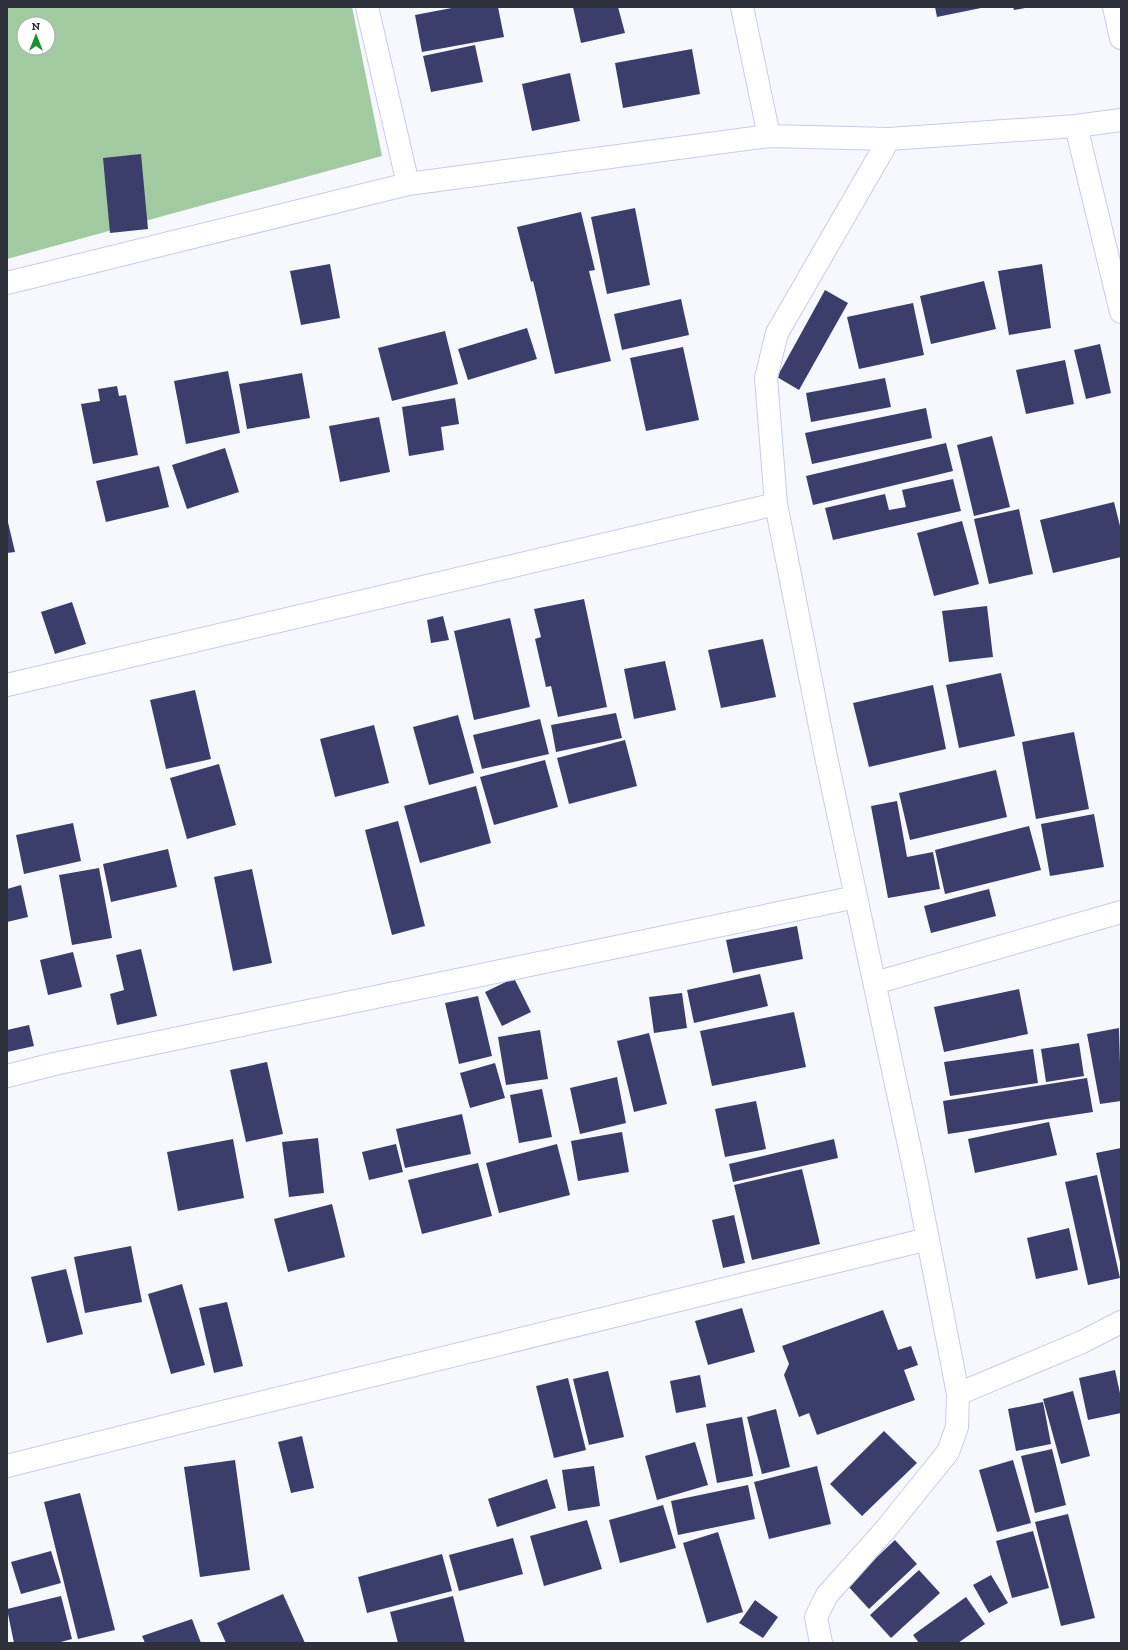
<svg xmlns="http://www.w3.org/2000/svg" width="1128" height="1650" viewBox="0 0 1128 1650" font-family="'Zilla Slab',serif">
  <rect width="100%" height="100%" fill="#f7f8fe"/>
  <!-- forest -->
  <path fill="#a1caa0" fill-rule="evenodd" d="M 7,7 L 352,7 L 382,156 L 7,259 ZM 24,24 L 48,24 L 48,48 L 24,48 Z"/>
  <!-- building -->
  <path fill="#3b3e6a" d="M 457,7 L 498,7 L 504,37 L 422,52 L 415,15 Z
    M 573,7 L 618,7 L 625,33 L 581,43 Z
    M 935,7 L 981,7 L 981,8 L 937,17 Z
    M 1013,7 L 1025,7 L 1025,8 L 1014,10 Z
    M 475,45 L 483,82 L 431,92 L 423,56 Z
    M 692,49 L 700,94 L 623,108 L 615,63 Z
    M 570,73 L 580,121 L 532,131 L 522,84 Z
    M 141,154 L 148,229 L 110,233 L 103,158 Z
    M 635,208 L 650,285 L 607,294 L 591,217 Z
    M 581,212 L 595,270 L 589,271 L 611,361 L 555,374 L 533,281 L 531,282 L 517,227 Z
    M 330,264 L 340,318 L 301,325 L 290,271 Z
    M 1042,264 L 1051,328 L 1009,335 L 998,271 Z
    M 984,281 L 996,329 L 931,344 L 920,296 Z
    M 825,290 L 848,303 L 799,390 L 777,377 Z
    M 681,299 L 689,335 L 622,350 L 614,314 Z
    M 913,303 L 924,355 L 859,369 L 847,317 Z
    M 527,328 L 537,359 L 468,380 L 458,349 Z
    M 445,331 L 458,384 L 392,401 L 378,348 Z
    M 1100,344 L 1111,393 L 1086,399 L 1074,350 Z
    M 683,347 L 699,420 L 646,431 L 630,358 Z
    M 1065,360 L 1074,404 L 1026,414 L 1016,370 Z
    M 228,371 L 240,433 L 186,444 L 174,381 Z
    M 302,373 L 310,418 L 247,429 L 239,384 Z
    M 885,378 L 891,407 L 811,422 L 806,393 Z
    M 117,386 L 119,396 L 126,395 L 138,455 L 93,464 L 81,404 L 100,401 L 98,389 Z
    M 455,398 L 459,424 L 441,427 L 444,450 L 409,456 L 402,407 Z
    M 926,408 L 932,438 L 812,464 L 805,433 Z
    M 379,417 L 390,472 L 340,482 L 329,426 Z
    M 992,436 L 1010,507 L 974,516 L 957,445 Z
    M 946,443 L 953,471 L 813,505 L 806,476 Z
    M 225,448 L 239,492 L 187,509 L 172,465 Z
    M 159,466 L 169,507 L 106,522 L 96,481 Z
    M 953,479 L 961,511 L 833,540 L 825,508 L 885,494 L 889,510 L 906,507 L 902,490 Z
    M 1114,502 L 1121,530 L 1121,557 L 1053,573 L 1040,520 Z
    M 1019,509 L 1033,574 L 989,584 L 974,519 Z
    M 7,518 L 15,552 L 7,553 Z
    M 962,521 L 979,584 L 934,596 L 917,533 Z
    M 584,599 L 607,707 L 558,717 L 551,686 L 546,687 L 535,639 L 541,637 L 534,609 Z
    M 72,602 L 86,644 L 55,654 L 41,612 Z
    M 987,606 L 993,657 L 949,662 L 942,611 Z
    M 443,616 L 449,640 L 431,643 L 427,620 Z
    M 510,618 L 530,707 L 474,720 L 454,631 Z
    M 763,639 L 776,697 L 721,708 L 708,650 Z
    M 665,661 L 676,710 L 634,719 L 624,669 Z
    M 1001,673 L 1015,736 L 959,748 L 946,685 Z
    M 933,685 L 946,749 L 869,767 L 853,703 Z
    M 195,690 L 211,759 L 166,769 L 150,700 Z
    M 616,713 L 622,738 L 556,752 L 551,725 Z
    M 458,715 L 474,773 L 429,785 L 413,727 Z
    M 540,719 L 549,754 L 482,769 L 473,735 Z
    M 374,725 L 389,783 L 335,797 L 320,739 Z
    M 1074,732 L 1089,809 L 1036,819 L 1022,742 Z
    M 625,740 L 637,786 L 569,804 L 557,758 Z
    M 545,760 L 558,807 L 494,825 L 480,777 Z
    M 219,764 L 236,825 L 187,839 L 170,778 Z
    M 996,770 L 1007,817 L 910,840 L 899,793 Z
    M 476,786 L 491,843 L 420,863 L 404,806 Z
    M 897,801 L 907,857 L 933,852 L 940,889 L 888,898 L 871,806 Z
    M 1094,814 L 1104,867 L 1050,876 L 1041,824 Z
    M 398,821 L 425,926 L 392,935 L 365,830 Z
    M 73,823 L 81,861 L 24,874 L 16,835 Z
    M 1029,826 L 1041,870 L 945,894 L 935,850 Z
    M 168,849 L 177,887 L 111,902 L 103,864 Z
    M 99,868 L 112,938 L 72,945 L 59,875 Z
    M 252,869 L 272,963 L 233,971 L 214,877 Z
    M 21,885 L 28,917 L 7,922 L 7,889 Z
    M 989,889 L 996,916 L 931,933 L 924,906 Z
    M 797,926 L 803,959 L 733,973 L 726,940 Z
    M 141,949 L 157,1016 L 117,1025 L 110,994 L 124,990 L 116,955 Z
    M 73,952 L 82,987 L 48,995 L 40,960 Z
    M 760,974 L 768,1006 L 694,1023 L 687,990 Z
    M 514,978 L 531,1012 L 502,1026 L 485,992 Z
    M 1019,989 L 1028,1034 L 944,1052 L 934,1007 Z
    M 682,993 L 687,1028 L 654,1033 L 649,997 Z
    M 478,996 L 492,1056 L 459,1064 L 445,1003 Z
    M 794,1012 L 806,1067 L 712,1086 L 700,1031 Z
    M 29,1025 L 34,1046 L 7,1052 L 7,1030 Z
    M 1119,1028 L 1121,1101 L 1100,1104 L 1087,1034 Z
    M 540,1030 L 548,1079 L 506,1085 L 498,1037 Z
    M 649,1033 L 667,1104 L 634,1112 L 617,1041 Z
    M 1079,1043 L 1084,1076 L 1046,1082 L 1041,1049 Z
    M 1033,1049 L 1038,1083 L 950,1096 L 944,1062 Z
    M 267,1062 L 283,1134 L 246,1142 L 230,1070 Z
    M 495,1063 L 505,1098 L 470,1108 L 460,1073 Z
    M 617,1077 L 626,1123 L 580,1134 L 570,1088 Z
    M 1087,1078 L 1093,1112 L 948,1134 L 943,1101 Z
    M 542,1089 L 552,1137 L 519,1143 L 510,1095 Z
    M 756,1101 L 766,1149 L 725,1157 L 715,1109 Z
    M 462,1114 L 471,1154 L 405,1168 L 396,1129 Z
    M 1049,1122 L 1057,1155 L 975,1173 L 968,1139 Z
    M 622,1132 L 629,1172 L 578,1181 L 571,1141 Z
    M 318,1138 L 324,1193 L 289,1197 L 282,1142 Z
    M 233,1139 L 244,1198 L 178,1211 L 167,1152 Z
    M 834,1139 L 838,1158 L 733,1182 L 729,1164 Z
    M 396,1144 L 403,1172 L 369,1180 L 362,1152 Z
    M 557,1144 L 570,1195 L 499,1213 L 486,1163 Z
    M 1121,1148 L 1121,1262 L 1120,1262 L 1096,1153 Z
    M 478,1163 L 492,1216 L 422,1234 L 408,1180 Z
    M 802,1169 L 820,1244 L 752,1260 L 734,1185 Z
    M 1097,1175 L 1120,1278 L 1088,1285 L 1065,1182 Z
    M 332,1204 L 345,1257 L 288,1272 L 274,1219 Z
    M 734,1215 L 745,1263 L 723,1268 L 712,1220 Z
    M 1069,1228 L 1078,1270 L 1036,1279 L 1027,1238 Z
    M 131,1246 L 142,1302 L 85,1313 L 74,1257 Z
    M 66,1269 L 83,1334 L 47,1343 L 31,1277 Z
    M 182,1284 L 205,1365 L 171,1374 L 148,1294 Z
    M 227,1302 L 243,1366 L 214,1373 L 199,1308 Z
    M 742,1308 L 755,1352 L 708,1365 L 695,1321 Z
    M 883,1310 L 898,1350 L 911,1346 L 918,1365 L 904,1370 L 915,1400 L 817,1435 L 809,1413 L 799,1417 L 784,1375 L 789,1364 L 782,1346 Z
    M 1115,1370 L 1121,1398 L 1121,1413 L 1088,1420 L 1079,1378 Z
    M 608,1371 L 624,1437 L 589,1445 L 573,1379 Z
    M 700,1375 L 706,1407 L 676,1413 L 670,1381 Z
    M 568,1378 L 586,1450 L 554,1458 L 536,1386 Z
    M 1073,1391 L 1090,1456 L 1061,1464 L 1043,1399 Z
    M 1043,1402 L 1051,1444 L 1016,1451 L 1008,1409 Z
    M 776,1409 L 790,1467 L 762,1474 L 747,1417 Z
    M 742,1417 L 753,1476 L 717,1483 L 706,1424 Z
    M 884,1431 L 917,1463 L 862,1516 L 830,1484 Z
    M 302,1436 L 314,1488 L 291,1493 L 278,1442 Z
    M 695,1442 L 708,1485 L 657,1500 L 645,1456 Z
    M 1052,1449 L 1066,1505 L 1035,1513 L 1021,1456 Z
    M 235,1460 L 250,1570 L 200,1577 L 184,1467 Z
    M 1013,1460 L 1031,1523 L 997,1532 L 979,1470 Z
    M 594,1466 L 600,1506 L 568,1511 L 562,1470 Z
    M 817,1466 L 831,1524 L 769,1539 L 754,1482 Z
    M 547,1479 L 556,1508 L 497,1527 L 488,1499 Z
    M 748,1485 L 755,1519 L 678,1535 L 671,1501 Z
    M 80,1493 L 115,1630 L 78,1639 L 44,1502 Z
    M 663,1505 L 676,1548 L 620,1563 L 609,1520 Z
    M 1068,1514 L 1095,1618 L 1061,1626 L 1035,1522 Z
    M 587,1520 L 602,1569 L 544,1586 L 530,1536 Z
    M 1033,1531 L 1049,1588 L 1012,1598 L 996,1541 Z
    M 718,1532 L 743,1612 L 707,1623 L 683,1543 Z
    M 513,1538 L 523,1574 L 459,1591 L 449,1555 Z
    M 895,1540 L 917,1564 L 869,1609 L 847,1585 Z
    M 51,1551 L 61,1583 L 21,1594 L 11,1562 Z
    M 442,1554 L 452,1591 L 367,1613 L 358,1577 Z
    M 919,1570 L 940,1593 L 891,1638 L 870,1615 Z
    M 991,1575 L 1008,1603 L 989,1613 L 973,1585 Z
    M 283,1594 L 305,1643 L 226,1643 L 217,1623 Z
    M 61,1596 L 72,1639 L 57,1643 L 14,1643 L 7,1609 Z
    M 453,1596 L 465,1643 L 398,1643 L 390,1612 Z
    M 966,1597 L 985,1624 L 958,1643 L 919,1643 L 913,1635 Z
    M 755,1600 L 778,1617 L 763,1638 L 739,1623 Z
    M 192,1619 L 201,1643 L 145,1643 L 142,1636 Z"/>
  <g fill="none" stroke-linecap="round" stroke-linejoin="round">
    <defs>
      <path id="street" d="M 367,7 L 408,184
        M 742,7 L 769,136
        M 1114,7 L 1121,38
        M 1076,126 L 1121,312
        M 7,283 L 408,184 L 769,136 L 889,139 L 1076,126 L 1121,120
        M 7,685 L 776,504
        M 875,983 L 1121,912
        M 7,1076 L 54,1064 L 856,897
        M 958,1394 L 1082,1342 L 1121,1322
        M 7,1466 L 178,1423 L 928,1239
        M 821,1643 L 816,1617 L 827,1595 L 886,1529 L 948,1452 L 957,1427 L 958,1394 L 915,1173 L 825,752 L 776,504 L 766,378 L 777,333 L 889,139"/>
    </defs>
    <!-- street casing -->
    <use href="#street" stroke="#c8cceb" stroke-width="24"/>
    <!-- street -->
    <use href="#street" stroke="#fff" stroke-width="22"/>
  </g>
  <!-- border -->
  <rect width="1128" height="1650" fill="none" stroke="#2e303c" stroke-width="16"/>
  <!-- north arrow -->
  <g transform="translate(36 36)"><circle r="19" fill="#ffffff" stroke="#abacb1"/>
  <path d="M0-3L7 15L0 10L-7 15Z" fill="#179526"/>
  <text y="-6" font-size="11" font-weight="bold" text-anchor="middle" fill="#2e303c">N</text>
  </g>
</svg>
